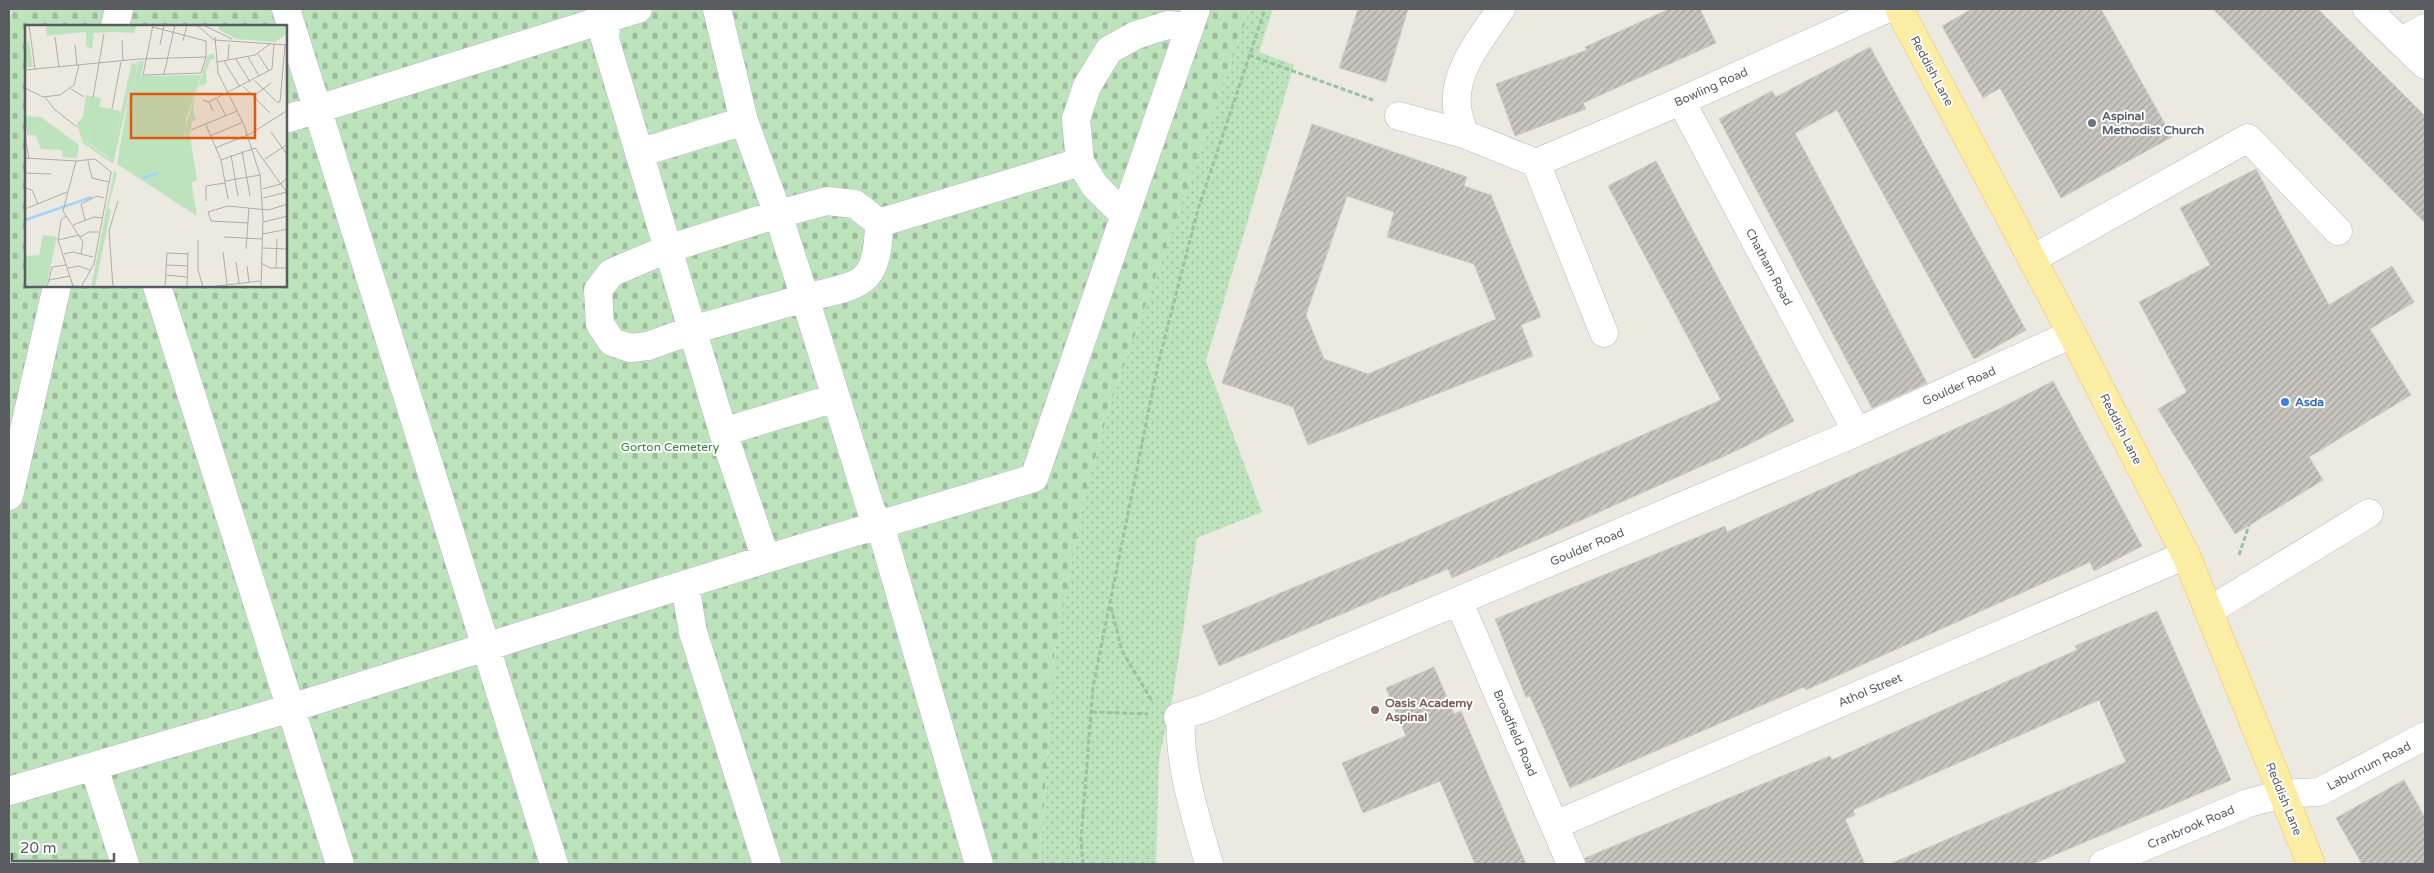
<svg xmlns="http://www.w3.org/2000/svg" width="2434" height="873" viewBox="0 0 2434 873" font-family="'Varela Round',sans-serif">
  <defs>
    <pattern id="grass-dots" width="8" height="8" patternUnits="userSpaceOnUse" patternTransform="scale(1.25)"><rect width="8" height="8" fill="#bde3bd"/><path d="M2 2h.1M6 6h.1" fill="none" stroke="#9dbb9d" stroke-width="1.8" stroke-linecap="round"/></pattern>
    <pattern id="cemetery-stones" width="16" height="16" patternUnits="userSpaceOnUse" patternTransform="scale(1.25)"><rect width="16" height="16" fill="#bde3bd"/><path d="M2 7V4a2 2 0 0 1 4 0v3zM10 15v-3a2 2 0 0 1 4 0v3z" fill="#9dbb9d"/></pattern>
    <pattern id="building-hatch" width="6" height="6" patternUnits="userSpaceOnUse" patternTransform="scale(1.25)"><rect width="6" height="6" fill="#c8c5bf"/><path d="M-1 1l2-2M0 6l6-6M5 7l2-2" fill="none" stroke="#a5a39f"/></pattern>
  </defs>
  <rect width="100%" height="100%" fill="#ebe9e0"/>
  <!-- grass -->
  <path fill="url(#grass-dots)" d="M 1250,9 L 1273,9 L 1259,52 L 1294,65 L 1206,361 L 1262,512 L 1197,538 L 1173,695 L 1159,759 L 1156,864 L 1040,864 L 1054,656 L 1084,496 L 1112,400 Z"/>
  <!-- cemetery -->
  <path fill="url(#cemetery-stones)" fill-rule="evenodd" d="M 12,9 L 1250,9 L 1112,400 L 1084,496 L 1054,656 L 1040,864 L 9,864 L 9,26 ZM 26,26 L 286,26 L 286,286 L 26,286 Z"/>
  <!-- building -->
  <path fill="url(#building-hatch)" stroke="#d0cabf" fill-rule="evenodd" d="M 1358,9 L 1408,9 L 1386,82 L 1339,68 Z
    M 1669,9 L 1700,9 L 1716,43 L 1583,103 L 1586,109 L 1515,136 L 1496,84 L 1587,50 L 1585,47 Z
    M 1972,9 L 2101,9 L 2172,137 L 2061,198 L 2000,88 L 1983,98 L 1942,26 Z
    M 2213,9 L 2318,9 L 2425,116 L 2425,223 Z
    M 1870,47 L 2026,330 L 1974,359 L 1837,110 L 1795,133 L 1927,383 L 1872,408 L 1719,119 L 1772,91 L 1776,97 Z
    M 1312,124 L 1467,177 L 1464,186 L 1491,195 L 1541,317 L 1521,325 L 1533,356 L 1308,445 L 1293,407 L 1222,383 ZM 1347,196 L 1394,212 L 1387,237 L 1474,264 L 1496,319 L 1368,374 L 1324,359 L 1306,315 Z
    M 1656,161 L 1794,421 L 1740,449 L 1452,578 L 1448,569 L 1219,666 L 1202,626 L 1414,537 L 1721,400 L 1608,186 Z
    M 2256,169 L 2329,305 L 2392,266 L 2414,302 L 2370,329 L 2411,395 L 2309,457 L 2323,480 L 2235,534 L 2158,409 L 2187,392 L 2139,302 L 2210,265 L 2180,208 Z
    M 2053,381 L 2142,546 L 2094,571 L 2090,562 L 1806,690 L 1804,687 L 1570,788 L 1530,696 L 1526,697 L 1495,619 L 1725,526 L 1727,532 L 2001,408 Z
    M 2157,611 L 2231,780 L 2033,864 L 1890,864 L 2126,762 L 2099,700 L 1853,810 L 1855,815 L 1845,819 L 1865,864 L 1586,864 L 1585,858 L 1830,756 L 1832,760 L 2077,650 L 2075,646 Z
    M 1434,667 L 1454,714 L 1461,711 L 1526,864 L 1475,864 L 1440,781 L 1363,813 L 1342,763 L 1406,736 L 1386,688 Z
    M 2404,780 L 2425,818 L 2425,864 L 2362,864 L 2336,818 Z"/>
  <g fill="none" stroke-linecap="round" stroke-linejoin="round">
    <defs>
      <path id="minor" d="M 286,9 L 554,864
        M 608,9 L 605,39 L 723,432 L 766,559
        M 717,9 L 744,121 L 778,214 L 827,201 L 855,204 L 879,223 L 1080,162
        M 2367,9 L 2425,65
        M 115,26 L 119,9
        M 2402,41 L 2425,28
        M 1681,101 L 1857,432
        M 1399,116 L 1464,134 L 1536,163 L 1604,333
        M 286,119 L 638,9
        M 1464,134 C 1462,126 1458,116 1457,107 C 1453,71 1482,37 1501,9
        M 639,153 L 744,121
        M 1536,163 L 1681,101 L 1886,9
        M 778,214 L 805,298 L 692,330 L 648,346 L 630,348 L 612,342 L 600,324 L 598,290 L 611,273 L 667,249 Z
        M 1124,215 L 1095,186 L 1080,162 L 1076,119 L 1087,86 L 1109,50 L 1136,35 L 1168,25 L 1190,27
        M 879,223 C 878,288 860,284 805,298 L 871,510 L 880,525 L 979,864
        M 2032,259 L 2248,138 L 2338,231
        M 157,286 L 340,864
        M 723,432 L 835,398
        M 9,496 L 57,286
        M 685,585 L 693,632 L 767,864
        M 1459,602 L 1571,864
        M 2209,611 L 2369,513
        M 1181,716 C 1178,765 1196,817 1209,864
        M 1178,717 L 1208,707 L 1857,432 L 2072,334
        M 94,767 L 125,864
        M 9,791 L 291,708 L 766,559 L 1034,478 L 1196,9
        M 1555,825 L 2186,555
        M 2103,864 L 2248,803 L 2282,794 L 2319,792 L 2425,736"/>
      <path id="major" d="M 1899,9 L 2072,334 L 2186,555 L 2311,864"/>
    </defs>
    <!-- minor casing -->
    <use href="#minor" stroke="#b6b8bd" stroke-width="29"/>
    <!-- major casing -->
    <use href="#major" stroke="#ebc159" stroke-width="29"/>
    <!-- path -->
    <path stroke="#97c3a3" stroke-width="3" stroke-dasharray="5 2.5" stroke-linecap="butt" d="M 1249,55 L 1373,100
      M 2239,555 L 2249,525
      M 1111,607 L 1122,651 L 1152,701
      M 1092,712 L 1148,714
      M 1083,864 L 1081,840 L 1093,687 L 1158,364 L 1198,209 L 1265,9"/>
    <!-- minor -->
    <use href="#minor" stroke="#fff" stroke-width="28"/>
    <!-- major -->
    <use href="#major" stroke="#fceda5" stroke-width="28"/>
  </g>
  <!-- markers -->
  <circle fill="#6b7280" stroke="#fff" stroke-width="2" cx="2092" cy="123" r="5"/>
  <circle fill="#3f7fe0" stroke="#fff" stroke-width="2" cx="2285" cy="402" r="5"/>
  <circle fill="#8d6e63" stroke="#fff" stroke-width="2" cx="1375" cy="710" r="5"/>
  <g text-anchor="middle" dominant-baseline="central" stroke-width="4" stroke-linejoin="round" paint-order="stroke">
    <!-- street labels -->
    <g font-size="12" fill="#595c61" stroke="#fff">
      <text transform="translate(1932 71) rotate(62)">Reddish Lane</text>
      <text transform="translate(1711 87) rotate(-24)">Bowling Road</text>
      <text transform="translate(1769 267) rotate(62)">Chatham Road</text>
      <text transform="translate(1959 386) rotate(-24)">Goulder Road</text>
      <text transform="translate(2121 429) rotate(63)">Reddish Lane</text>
      <text transform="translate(1587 547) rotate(-23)">Goulder Road</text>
      <text transform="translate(1870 690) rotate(-23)">Athol Street</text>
      <text transform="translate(1515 733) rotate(67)">Broadfield Road</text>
      <text transform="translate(2369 766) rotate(-27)">Laburnum Road</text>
      <text transform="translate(2284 799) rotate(68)">Reddish Lane</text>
      <text transform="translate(2191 827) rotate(-23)">Cranbrook Road</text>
    </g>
    <!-- worship labels -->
    <g font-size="12" font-weight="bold" fill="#5b616d" stroke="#fff" text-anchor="start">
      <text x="2102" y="116">Aspinal<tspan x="2102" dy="14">Methodist Church</tspan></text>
    </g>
    <!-- shop labels -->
    <g font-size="12" font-weight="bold" fill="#366cbe" stroke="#fff" text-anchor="start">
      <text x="2295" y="402">Asda</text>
    </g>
    <!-- park labels -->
    <g font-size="12" fill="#37813a" stroke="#fff">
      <text x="670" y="447">Gorton Cemetery</text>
    </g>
    <!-- education labels -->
    <g font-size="12" font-weight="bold" fill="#785e54" stroke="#fff" text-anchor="start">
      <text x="1385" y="703">Oasis Academy<tspan x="1385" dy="14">Aspinal</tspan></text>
    </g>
  </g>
  <!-- overview -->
  <g transform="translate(25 25)">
    <rect width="262" height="262" fill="#ebe9e0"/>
    <path d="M 38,0 L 91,0 L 89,7 L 69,8 L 67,24 L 61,21 L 61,7 L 39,9 ZM 189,29 L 190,34 L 186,34 L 181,47 L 182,58 L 174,61 L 170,71 L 168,87 L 171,95 L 167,96 L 165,111 L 172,155 L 166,158 L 159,119 L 160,102 L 183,30 ZM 107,36 L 109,40 L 113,36 L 111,42 L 113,38 L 98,114 L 92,139 L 106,60 L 88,139 L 58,118 L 52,99 L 58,92 L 61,70 L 76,73 L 74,82 L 70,82 L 62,118 L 86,135 ZM 89,146 L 92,148 L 83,183 L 86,185 L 70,262 L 66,262 Z" fill="#bde3bd"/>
    <path d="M 21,0 L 38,0 L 39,9 L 22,11 Z" fill="#bde3bd"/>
    <path d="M 114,36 L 119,36 L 116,51 L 176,50 L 161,94 L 159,112 L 172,191 L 92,139 Z" fill="#bde3bd"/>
    <path d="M 91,0 L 112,0 L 109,8 L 89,7 ZM 193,0 L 262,0 L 262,9 L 250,17 L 211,14 L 194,5 ZM 4,16 L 8,42 L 0,42 L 0,17 ZM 70,81 L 96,86 L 87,135 L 62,117 ZM 0,91 L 16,92 L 54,120 L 52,133 L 38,132 L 37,125 L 16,124 L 10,110 L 2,110 ZM 18,210 L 32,212 L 21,262 L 0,262 L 0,231 L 14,230 Z" fill="#bde3bd"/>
    <path fill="none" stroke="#a0d4fb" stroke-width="2.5" d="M 118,153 L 133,148M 0,195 L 67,172"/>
    <path fill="none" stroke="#adada9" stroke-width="1" d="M 4,0 L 10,44M 172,0 L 189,15 L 263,20M 178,0 L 207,14M 128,2 L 181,16 L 181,32 L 176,48 L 118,50 L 128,0M 30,12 L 34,42M 190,12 L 193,48 L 219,100 L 235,150 L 238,194 L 236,262M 97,15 L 98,36M 158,16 L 162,0M 50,20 L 52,40M 135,20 L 139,0M 233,29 L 244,46M 223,32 L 234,51M 211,34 L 225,57M 203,35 L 204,19M 199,36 L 215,62M 192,37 L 230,30 L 245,19M 0,45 L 114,34 L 181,32M 139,49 L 150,0M 229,55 L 252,77 L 255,77 L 260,20M 218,61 L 245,88M 0,63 L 18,72 L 35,70 L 49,60 L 54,40M 46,64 L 59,72M 229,71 L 246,58M 20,72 L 30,85 L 52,102M 68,73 L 79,9M 192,74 L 201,91M 178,75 L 184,77 L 188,86M 184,77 L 247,44 L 249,19M 87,84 L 96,37M 181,100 L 196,135 L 203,174M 166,105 L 212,86M 246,107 L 263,131M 185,111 L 218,97M 0,112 L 4,134M 190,123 L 225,109 L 263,85M 217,126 L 225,171M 206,130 L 213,171M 0,133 L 51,136 L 38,186 L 58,217 L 56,229M 240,134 L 263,119M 196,135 L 230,123 L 263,169M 63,136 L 67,153 L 84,157M 0,148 L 26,149M 200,156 L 235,150M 0,163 L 7,165 L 13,179M 237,164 L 256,159 L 263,151M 238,173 L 262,167M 181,176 L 181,161 L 200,158M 0,184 L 42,167M 41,191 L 36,195 L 33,215 L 48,261 L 56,262 L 69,239 L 86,147 L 70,134 L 51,136M 60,195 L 56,179 L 72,171 L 79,173M 238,197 L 263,191M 223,198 L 186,196 L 183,187 L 203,181 L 243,185 L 263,179M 48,200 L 69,192 L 77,193M 238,209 L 263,204M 55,212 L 64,207 L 74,207M 199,212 L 237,214M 33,215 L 54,210M 173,215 L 173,245 L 178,262M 237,223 L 263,224M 221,224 L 224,183M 198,227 L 202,259M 39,229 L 48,227 L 68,232M 211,237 L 214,258M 236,238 L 245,243 L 263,243M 142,240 L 163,241M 222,241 L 224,257M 43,243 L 54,241 L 65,245M 251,243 L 252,214M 141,250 L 162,252M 24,255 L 45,251M 22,262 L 27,242 L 41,240M 81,262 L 102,262M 88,262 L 84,206 L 93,176M 140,262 L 142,228 L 163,229M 162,262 L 163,227M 184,262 L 235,256"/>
    <path fill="#e15910" fill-opacity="0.15" stroke="#e15910" stroke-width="2.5" d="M 106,69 L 230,69 L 230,113 L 106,113 Z"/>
    <rect width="262" height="262" fill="none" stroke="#595c61" stroke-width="2.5"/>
  </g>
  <!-- border -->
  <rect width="2434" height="873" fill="none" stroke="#595c61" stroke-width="20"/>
  <!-- scale -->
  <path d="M12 853v8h102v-8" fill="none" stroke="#595c61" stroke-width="2.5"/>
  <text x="20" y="853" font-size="15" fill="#595c61" stroke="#ffffff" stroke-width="4" paint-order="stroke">20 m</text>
</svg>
